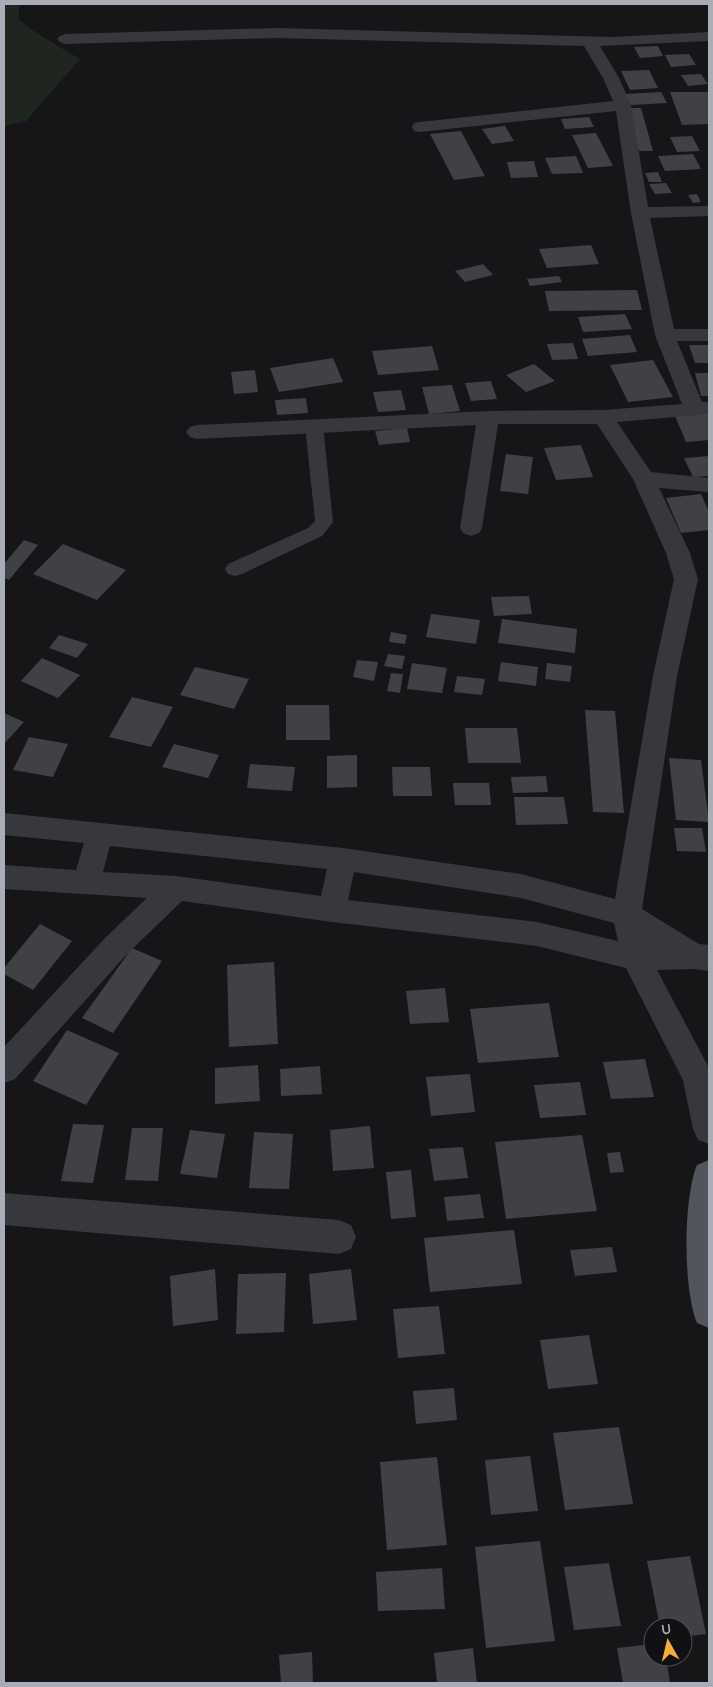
<svg xmlns="http://www.w3.org/2000/svg" width="713" height="1687" viewBox="0 0 713 1687" font-family="Quicksand,sans-serif">
  <rect width="100%" height="100%" fill="#161618"/>
  <!-- green -->
  <path fill="#1e261f" d="M 4,4 L 22,4 L 19,6 L 19,20 L 38,34 L 80,59 L 26,121 L 4,126 Z"/>
  <!-- building -->
  <path fill="#404145" d="M 658,46 L 663,56 L 640,58 L 634,47 Z
    M 689,54 L 696,65 L 671,67 L 665,55 Z
    M 649,70 L 658,88 L 630,90 L 621,71 Z
    M 701,74 L 708,84 L 688,86 L 681,75 Z
    M 661,92 L 667,103 L 631,105 L 625,94 Z
    M 670,92 L 709,92 L 709,124 L 682,125 Z
    M 628,108 L 641,108 L 653,151 L 639,151 Z
    M 589,117 L 594,127 L 565,129 L 561,119 Z
    M 505,126 L 514,141 L 492,144 L 482,129 Z
    M 461,131 L 485,176 L 454,180 L 430,134 Z
    M 596,133 L 613,166 L 588,168 L 572,135 Z
    M 692,136 L 700,151 L 677,152 L 670,137 Z
    M 693,154 L 701,169 L 665,171 L 658,156 Z
    M 576,156 L 583,173 L 552,174 L 545,158 Z
    M 534,161 L 538,177 L 511,178 L 507,162 Z
    M 658,172 L 662,182 L 649,182 L 645,173 Z
    M 666,183 L 672,193 L 655,194 L 649,184 Z
    M 697,194 L 701,202 L 693,203 L 688,195 Z
    M 591,245 L 599,264 L 547,268 L 539,249 Z
    M 483,264 L 493,275 L 465,282 L 455,271 Z
    M 559,276 L 562,282 L 530,286 L 527,279 Z
    M 637,290 L 642,310 L 549,311 L 545,291 Z
    M 625,314 L 632,329 L 583,332 L 578,317 Z
    M 630,335 L 637,352 L 588,356 L 582,339 Z
    M 573,343 L 578,359 L 552,360 L 547,344 Z
    M 689,345 L 709,345 L 709,363 L 695,363 Z
    M 432,346 L 439,370 L 378,375 L 372,351 Z
    M 333,358 L 343,382 L 279,392 L 270,368 Z
    M 653,360 L 673,397 L 628,402 L 610,365 Z
    M 534,364 L 555,381 L 526,392 L 506,375 Z
    M 255,370 L 258,392 L 234,394 L 231,372 Z
    M 695,373 L 709,373 L 709,396 L 701,396 Z
    M 491,381 L 497,399 L 471,401 L 465,383 Z
    M 452,385 L 460,411 L 429,414 L 422,387 Z
    M 401,390 L 406,410 L 378,412 L 373,392 Z
    M 306,398 L 308,413 L 277,415 L 275,400 Z
    M 709,413 L 709,440 L 686,442 L 675,416 Z
    M 407,428 L 410,442 L 379,445 L 375,431 Z
    M 581,445 L 593,477 L 556,480 L 544,448 Z
    M 506,454 L 533,457 L 528,494 L 500,491 Z
    M 709,456 L 709,476 L 693,477 L 684,458 Z
    M 701,494 L 709,512 L 709,530 L 681,533 L 666,498 Z
    M 24,540 L 38,545 L 9,580 L 4,578 L 4,564 Z
    M 63,544 L 126,570 L 97,600 L 33,574 Z
    M 529,596 L 532,614 L 494,616 L 491,597 Z
    M 431,614 L 480,620 L 476,644 L 426,637 Z
    M 502,619 L 577,629 L 575,653 L 498,643 Z
    M 391,632 L 407,635 L 405,644 L 389,642 Z
    M 59,635 L 88,644 L 77,658 L 49,648 Z
    M 388,654 L 405,656 L 402,669 L 384,666 Z
    M 42,658 L 80,675 L 58,698 L 21,681 Z
    M 357,660 L 378,662 L 374,681 L 353,677 Z
    M 501,662 L 538,667 L 536,686 L 498,681 Z
    M 412,663 L 447,668 L 442,693 L 407,689 Z
    M 547,663 L 572,666 L 570,682 L 545,679 Z
    M 195,667 L 249,679 L 234,709 L 180,695 Z
    M 391,673 L 403,674 L 400,693 L 387,691 Z
    M 457,676 L 485,679 L 482,695 L 454,692 Z
    M 132,697 L 173,707 L 151,747 L 109,737 Z
    M 286,705 L 329,705 L 330,740 L 286,740 Z
    M 585,710 L 615,711 L 624,813 L 593,812 Z
    M 4,713 L 24,722 L 4,744 Z
    M 465,728 L 517,728 L 521,763 L 468,763 Z
    M 29,737 L 68,744 L 53,777 L 13,770 Z
    M 174,744 L 219,755 L 208,778 L 162,767 Z
    M 357,755 L 357,787 L 327,788 L 327,756 Z
    M 669,758 L 701,760 L 709,822 L 676,820 Z
    M 250,764 L 295,767 L 292,791 L 247,788 Z
    M 392,767 L 430,767 L 432,796 L 393,796 Z
    M 546,776 L 548,792 L 513,793 L 511,777 Z
    M 453,783 L 489,783 L 491,805 L 455,805 Z
    M 514,797 L 564,797 L 568,824 L 516,825 Z
    M 674,828 L 702,828 L 706,852 L 677,851 Z
    M 40,924 L 72,941 L 33,990 L 4,974 L 4,968 Z
    M 132,948 L 162,961 L 113,1033 L 82,1018 Z
    M 274,962 L 278,1044 L 229,1047 L 227,965 Z
    M 445,988 L 449,1022 L 410,1024 L 406,991 Z
    M 549,1003 L 559,1057 L 478,1063 L 470,1009 Z
    M 67,1030 L 119,1053 L 86,1105 L 33,1081 Z
    M 645,1059 L 654,1097 L 611,1099 L 603,1062 Z
    M 258,1065 L 260,1101 L 215,1104 L 215,1068 Z
    M 320,1066 L 322,1094 L 281,1096 L 280,1069 Z
    M 470,1074 L 475,1112 L 431,1116 L 426,1077 Z
    M 580,1082 L 586,1115 L 540,1118 L 534,1085 Z
    M 73,1124 L 104,1125 L 93,1183 L 61,1181 Z
    M 370,1126 L 374,1168 L 333,1171 L 330,1130 Z
    M 132,1128 L 163,1128 L 158,1181 L 125,1180 Z
    M 190,1130 L 225,1134 L 217,1178 L 180,1174 Z
    M 254,1132 L 293,1134 L 289,1189 L 249,1188 Z
    M 582,1135 L 597,1211 L 506,1219 L 495,1142 Z
    M 463,1147 L 468,1178 L 434,1181 L 429,1149 Z
    M 620,1152 L 624,1172 L 610,1173 L 607,1153 Z
    M 411,1170 L 416,1217 L 391,1219 L 386,1172 Z
    M 480,1194 L 484,1218 L 447,1221 L 444,1197 Z
    M 514,1230 L 522,1284 L 430,1292 L 424,1238 Z
    M 612,1247 L 617,1272 L 575,1276 L 570,1250 Z
    M 215,1269 L 218,1320 L 173,1326 L 170,1276 Z
    M 351,1269 L 357,1320 L 313,1324 L 309,1274 Z
    M 286,1273 L 284,1332 L 236,1334 L 238,1274 Z
    M 439,1306 L 445,1354 L 398,1358 L 393,1309 Z
    M 589,1335 L 598,1384 L 548,1389 L 540,1340 Z
    M 454,1388 L 457,1420 L 416,1424 L 413,1391 Z
    M 619,1427 L 633,1504 L 565,1510 L 553,1433 Z
    M 530,1456 L 538,1511 L 491,1515 L 485,1460 Z
    M 437,1457 L 447,1545 L 387,1550 L 380,1462 Z
    M 540,1541 L 555,1641 L 486,1648 L 475,1547 Z
    M 690,1556 L 706,1634 L 683,1637 L 683,1627 L 660,1627 L 647,1561 Z
    M 609,1563 L 621,1626 L 574,1630 L 564,1567 Z
    M 442,1568 L 445,1609 L 378,1611 L 376,1572 Z
    M 653,1644 L 653,1657 L 666,1657 L 670,1683 L 623,1683 L 617,1648 Z
    M 473,1648 L 477,1683 L 437,1683 L 434,1653 Z
    M 312,1652 L 313,1683 L 281,1683 L 279,1655 Z"/>
  <g fill="none" stroke-linecap="round" stroke-linejoin="round">
    <!-- lane -->
    <path fill="#37383d" fill-rule="evenodd" d="M 314,420 L 320,421 L 323,425 L 333,522 L 322,536 L 242,574 L 235,576 L 228,574 L 225,569 L 228,564 L 308,528 L 315,521 L 305,425 L 308,421 Z"/>
    <!-- street -->
    <path fill="#37383d" fill-rule="evenodd" d="M 276,28 L 613,37 L 709,32 L 709,41 L 600,46 L 619,78 L 631,105 L 648,207 L 709,206 L 709,216 L 650,218 L 674,329 L 709,329 L 709,341 L 677,341 L 702,402 L 709,402 L 709,414 L 617,422 L 651,472 L 709,478 L 709,492 L 659,488 L 690,553 L 698,579 L 677,676 L 642,909 L 699,944 L 709,945 L 709,971 L 694,969 L 657,970 L 709,1068 L 709,1144 L 698,1140 L 693,1129 L 683,1080 L 626,968 L 537,946 L 332,922 L 182,901 L 126,955 L 15,1079 L 4,1083 L 4,1047 L 106,937 L 147,898 L 4,889 L 4,865 L 76,870 L 84,843 L 4,835 L 4,813 L 343,848 L 521,874 L 615,899 L 653,676 L 674,579 L 666,553 L 633,479 L 597,424 L 498,424 L 482,528 L 479,533 L 471,536 L 463,533 L 460,528 L 476,425 L 197,439 L 190,437 L 186,432 L 190,427 L 197,425 L 488,411 L 603,410 L 682,404 L 655,335 L 631,213 L 616,111 L 420,132 L 414,131 L 412,127 L 414,123 L 420,122 L 613,101 L 603,78 L 584,46 L 276,38 L 65,44 L 60,42 L 57,39 L 60,36 L 65,34 ZM 110,846 L 327,869 L 321,896 L 176,876 L 103,872 ZM 354,872 L 521,898 L 614,923 L 618,941 L 537,922 L 348,900 Z
      M 4,1193 L 339,1220 L 351,1225 L 356,1237 L 351,1249 L 339,1254 L 4,1225 Z"/>
    <!-- primary -->
    <path fill="#53555c" fill-rule="evenodd" d="M 709,1160 L 709,1328 L 697,1323 C 683,1290 683,1198 697,1165 Z"/>
  </g>
  <!-- border -->
  <rect width="713" height="1687" fill="none" stroke="#a8adb8" stroke-width="10"/>
  <!-- north arrow -->
  <g transform="translate(668 1642) rotate(352)"><circle r="24" fill="#111113" stroke="#4d4f55"/>
  <path d="M0-4L9 19L0 12L-9 19Z" fill="#f2b134"/>
  <text y="-8" font-size="14" font-weight="bold" text-anchor="middle" fill="#a8adb8">U</text>
  </g>
</svg>
